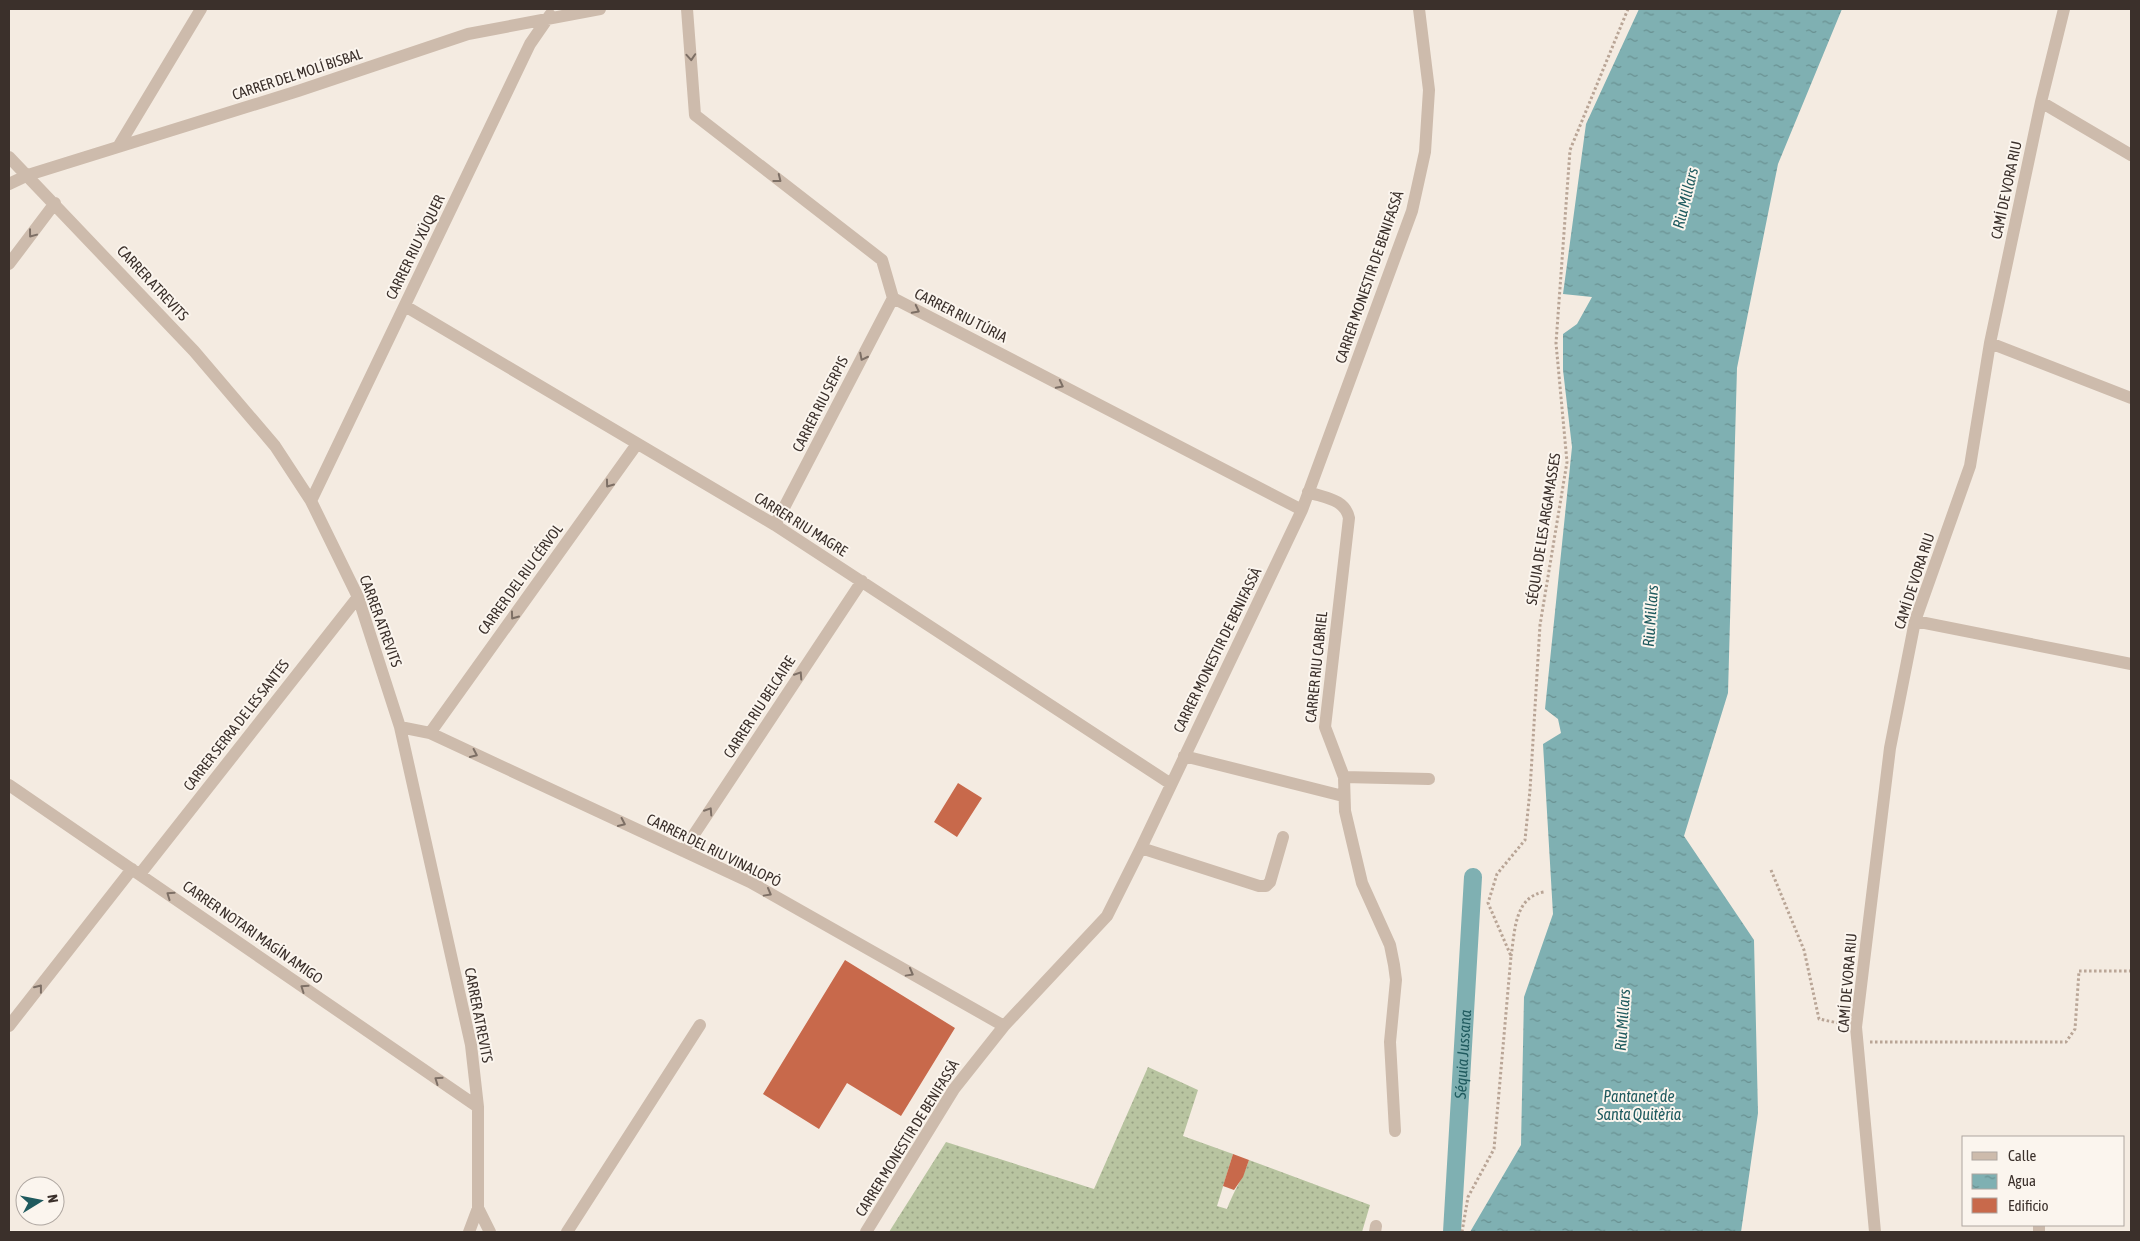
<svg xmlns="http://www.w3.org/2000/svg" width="2140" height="1241" viewBox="0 0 2140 1241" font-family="'Asap Condensed',sans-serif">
  <defs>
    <pattern id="grass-dots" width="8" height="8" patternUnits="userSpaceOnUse" patternTransform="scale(1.25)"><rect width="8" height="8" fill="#b8c4a0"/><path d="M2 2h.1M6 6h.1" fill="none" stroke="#97a083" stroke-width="1.8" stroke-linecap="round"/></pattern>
    <pattern id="water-ripples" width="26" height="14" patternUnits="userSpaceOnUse" patternTransform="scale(1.25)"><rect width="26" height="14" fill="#7fb0b2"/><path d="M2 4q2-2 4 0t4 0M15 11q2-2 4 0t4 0" fill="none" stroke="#699091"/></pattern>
  </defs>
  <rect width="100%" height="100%" fill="#f4ebe1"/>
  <!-- grass -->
  <path fill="url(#grass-dots)" d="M 1148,1067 L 1198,1090 L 1183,1136 L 1233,1154 L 1217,1206 L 1227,1209 C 1233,1192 1243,1178 1249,1160 L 1370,1205 L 1362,1232 L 889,1232 L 946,1142 L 1094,1189 Z"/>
  <!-- water -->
  <path fill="url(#water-ripples)" d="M 1639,9 L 1842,9 L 1778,164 L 1737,368 L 1728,693 L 1684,836 L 1754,940 L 1758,1113 L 1741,1232 L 1470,1232 L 1521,1145 L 1524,997 L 1553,914 L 1543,744 L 1561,733 L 1558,719 L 1545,709 L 1572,447 L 1563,370 L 1563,334 L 1577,324 L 1592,297 L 1563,294 L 1586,124 Z"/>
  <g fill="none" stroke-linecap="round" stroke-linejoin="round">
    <!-- canal -->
    <path stroke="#7fb0b2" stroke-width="18" id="s1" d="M 1452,1232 L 1473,877"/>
  </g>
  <!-- building -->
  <path fill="#c8694b" d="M 958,783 L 982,798 L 957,837 L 934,822 Z
    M 845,960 L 955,1028 L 901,1116 L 847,1083 L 819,1129 L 763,1094 Z
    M 1233,1154 L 1249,1160 L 1243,1177 L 1234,1190 L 1223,1186 Z"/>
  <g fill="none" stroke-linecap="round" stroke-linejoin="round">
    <!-- path -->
    <path stroke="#b9a596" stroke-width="3" stroke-dasharray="2.5 2.5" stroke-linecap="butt" d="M 1771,870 L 1804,950 L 1819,1019 L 1843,1024
      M 1511,956 C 1515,932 1514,897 1544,892
      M 1870,1042 L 2066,1042 L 2075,1029 L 2079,971 L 2131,971
      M 1462,1232 L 1468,1197 L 1494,1149 L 1511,956 L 1488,903 L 1497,874 L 1525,840 L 1530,790 L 1540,625 L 1567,462 L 1556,343 L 1570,150 L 1628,9"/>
    <!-- minor -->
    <path stroke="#cdbbac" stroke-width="12" d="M 687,9 L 695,115 L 882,260 L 893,298 L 1302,510
      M 2041,102 L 2131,155
      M 118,147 L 201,9
      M 9,157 L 194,351 L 275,446 L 311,501 L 358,597 L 400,727 L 471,1045 L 478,1107 L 478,1208 L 469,1232
      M 9,184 L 28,175 L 298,91 L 468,34 L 600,9
      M 9,264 L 55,203
      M 405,306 L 775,525 L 1171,784
      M 1990,343 L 2131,398
      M 1308,492 C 1325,498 1345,499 1349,518 L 1325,727 L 1344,777 L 1345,811 L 1362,883 L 1390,945 L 1394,965 L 1396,980 L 1390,1042 L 1395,1131
      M 311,501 L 530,44 L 550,15
      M 775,525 L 893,298
      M 1915,621 L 2131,664
      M 400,727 L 430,733 L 750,882 L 1004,1026
      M 430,733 L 637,444
      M 1184,756 L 1343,796
      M 1344,777 L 1429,779
      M 9,785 L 478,1107
      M 1141,848 L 1259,886 L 1266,886 L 1270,882 L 1283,837
      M 683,851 L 862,581
      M 140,874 L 358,597
      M 9,1026 L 132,869
      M 478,1208 L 490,1232
      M 567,1232 L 700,1025
      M 866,1232 L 954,1089 L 1004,1026 L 1107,916 L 1141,848 L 1302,510 L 1412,211 L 1425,152 L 1429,90 L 1419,9
      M 1375,1232 L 1376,1226
      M 1875,1232 L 1856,1027 L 1890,748 L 1915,621 L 1970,466 L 1990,343 L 2041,102 L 2064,9
      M 2039,1232 L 2039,1225"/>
  </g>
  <!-- one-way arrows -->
  <defs><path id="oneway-chevron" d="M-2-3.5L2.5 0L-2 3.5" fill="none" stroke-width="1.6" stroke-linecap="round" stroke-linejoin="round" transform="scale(1.25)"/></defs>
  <g stroke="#7d6f65">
    <use href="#oneway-chevron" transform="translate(691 57) rotate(86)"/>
    <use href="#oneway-chevron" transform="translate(778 179) rotate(38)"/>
    <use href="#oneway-chevron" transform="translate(32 234) rotate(127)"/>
    <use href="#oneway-chevron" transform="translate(916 310) rotate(27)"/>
    <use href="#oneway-chevron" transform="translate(863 357) rotate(117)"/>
    <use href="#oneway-chevron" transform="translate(1060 385) rotate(27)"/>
    <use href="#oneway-chevron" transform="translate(609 484) rotate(126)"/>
    <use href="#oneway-chevron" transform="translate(514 616) rotate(126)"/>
    <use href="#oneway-chevron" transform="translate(799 675) rotate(-57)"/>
    <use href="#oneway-chevron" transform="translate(474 754) rotate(25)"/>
    <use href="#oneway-chevron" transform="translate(709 811) rotate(-57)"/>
    <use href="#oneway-chevron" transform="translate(622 823) rotate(25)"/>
    <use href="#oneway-chevron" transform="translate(768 893) rotate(29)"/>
    <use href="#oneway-chevron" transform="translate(170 895) rotate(-145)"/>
    <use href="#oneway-chevron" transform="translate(910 973) rotate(29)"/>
    <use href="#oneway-chevron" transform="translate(39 988) rotate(-52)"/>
    <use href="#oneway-chevron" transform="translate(304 988) rotate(-145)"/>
    <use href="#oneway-chevron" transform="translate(438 1080) rotate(-145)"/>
  </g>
  <g text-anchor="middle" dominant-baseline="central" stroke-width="4" stroke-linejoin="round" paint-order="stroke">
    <!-- street labels -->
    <g font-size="15" fill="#3b302b" stroke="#fbf5ee">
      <text transform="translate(297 74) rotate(-18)">CARRER DEL MOLÍ BISBAL</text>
      <text transform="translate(2006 190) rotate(-78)">CAMÍ DE VORA RIU</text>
      <text transform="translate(415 247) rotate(-64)">CARRER RIU XÚQUER</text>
      <text transform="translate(1369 277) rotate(-71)">CARRER MONESTIR DE BENIFASSÀ</text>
      <text transform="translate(153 283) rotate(47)">CARRER ATREVITS</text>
      <text transform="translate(961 315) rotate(27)">CARRER RIU TÚRIA</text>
      <text transform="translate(820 404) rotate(-63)">CARRER RIU SERPIS</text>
      <text transform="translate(801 524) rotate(32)">CARRER RIU MAGRE</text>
      <text transform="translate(1543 529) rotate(-81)">SÉQUIA DE LES ARGAMASSES</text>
      <text transform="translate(520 579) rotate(-54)">CARRER DEL RIU CÉRVOL</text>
      <text transform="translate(1914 581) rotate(-72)">CAMÍ DE VORA RIU</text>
      <text transform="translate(381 621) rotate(70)">CARRER ATREVITS</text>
      <text transform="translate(1217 650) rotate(-64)">CARRER MONESTIR DE BENIFASSÀ</text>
      <text transform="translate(1316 667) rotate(-84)">CARRER RIU CABRIEL</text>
      <text transform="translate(759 707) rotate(-57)">CARRER RIU BELCAIRE</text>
      <text transform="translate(236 725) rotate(-52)">CARRER SERRA DE LES SANTES</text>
      <text transform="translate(714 850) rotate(26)">CARRER DEL RIU VINALOPÓ</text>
      <text transform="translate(253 932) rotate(35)">CARRER NOTARI MAGÍN AMIGO</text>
      <text transform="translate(1847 983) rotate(-85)">CAMÍ DE VORA RIU</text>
      <text transform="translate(479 1015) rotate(79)">CARRER ATREVITS</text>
      <text transform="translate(907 1138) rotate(-58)">CARRER MONESTIR DE BENIFASSÀ</text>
    </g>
    <!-- water labels -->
    <g font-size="16" font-style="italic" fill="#1f5a5e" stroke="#fbf5ee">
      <text transform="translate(1685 198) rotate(-76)">Riu Millars</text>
      <text transform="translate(1650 616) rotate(-86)">Riu Millars</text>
      <text transform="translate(1622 1020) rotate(-86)">Riu Millars</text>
      <text stroke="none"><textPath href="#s1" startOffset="178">Séquia Jussana</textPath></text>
      <text x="1639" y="1096">Pantanet de<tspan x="1639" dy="18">Santa Quitèria</tspan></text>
    </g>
  </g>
  <!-- border -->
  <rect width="2140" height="1241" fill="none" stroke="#3b302b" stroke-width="20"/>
  <!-- legend -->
  <rect x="1962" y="1136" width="162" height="90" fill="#fbf5ee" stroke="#aea6a0"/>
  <rect x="1972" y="1152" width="25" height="8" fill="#cdbbac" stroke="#aea6a0"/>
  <text x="2008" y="1161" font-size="15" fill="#3b302b">Calle</text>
  <rect x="1972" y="1174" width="25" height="15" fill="url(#water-ripples)" stroke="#aea6a0"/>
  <text x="2008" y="1186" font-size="15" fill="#3b302b">Agua</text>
  <rect x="1972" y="1198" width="25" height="15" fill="#c8694b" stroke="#aea6a0"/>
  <text x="2008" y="1211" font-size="15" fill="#3b302b">Edificio</text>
  <!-- north arrow -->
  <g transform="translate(40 1201) rotate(80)"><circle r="24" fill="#fbf5ee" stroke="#aea6a0"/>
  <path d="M0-4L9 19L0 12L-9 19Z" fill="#1f5a5e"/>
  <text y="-8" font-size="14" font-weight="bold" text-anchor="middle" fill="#3b302b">N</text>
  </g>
</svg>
